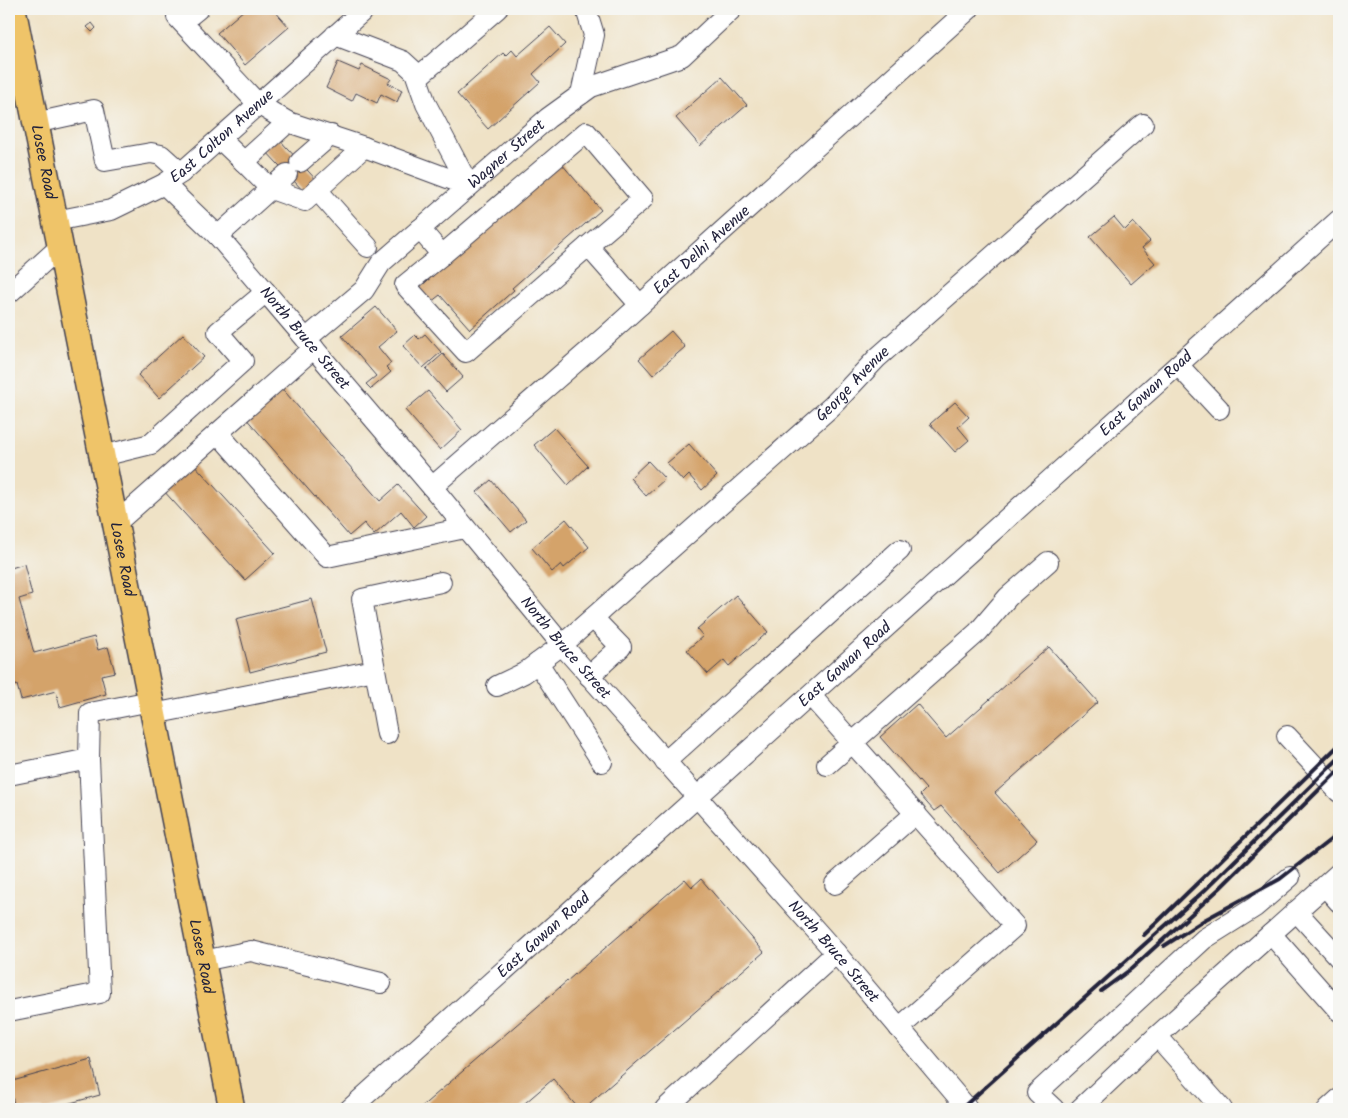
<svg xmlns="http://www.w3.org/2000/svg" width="1348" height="1118" viewBox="0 0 1348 1118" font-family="Kalam,sans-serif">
  <rect width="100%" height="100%" fill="#f6f6f2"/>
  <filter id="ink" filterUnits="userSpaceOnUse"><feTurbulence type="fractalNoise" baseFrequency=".02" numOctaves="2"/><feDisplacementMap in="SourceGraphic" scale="10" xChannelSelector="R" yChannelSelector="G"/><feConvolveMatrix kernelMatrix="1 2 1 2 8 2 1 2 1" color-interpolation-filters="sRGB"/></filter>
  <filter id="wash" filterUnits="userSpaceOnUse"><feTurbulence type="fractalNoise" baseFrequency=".0096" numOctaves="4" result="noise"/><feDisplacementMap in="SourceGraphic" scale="20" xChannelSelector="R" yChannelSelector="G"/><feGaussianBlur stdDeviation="1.12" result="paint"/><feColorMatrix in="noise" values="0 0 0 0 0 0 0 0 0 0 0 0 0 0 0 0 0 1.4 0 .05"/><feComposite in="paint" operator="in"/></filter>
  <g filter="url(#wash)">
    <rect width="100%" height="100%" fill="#efe2c6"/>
    <g id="blocks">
      <!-- building -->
      <path fill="#d4a36b" d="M 245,9 L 273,9 L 289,27 L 245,65 L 217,33 Z
        M 92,23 L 96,28 L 92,32 L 87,27 Z
        M 550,27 L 565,44 L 533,74 L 540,82 L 488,129 L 457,94 L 503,53 L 506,56 L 512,50 L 517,56 Z
        M 338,62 L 359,71 L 362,65 L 391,79 L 388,83 L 402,90 L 397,102 L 381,94 L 377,103 L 356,93 L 352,101 L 326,88 Z
        M 722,77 L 747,105 L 700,146 L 676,118 Z
        M 277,137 L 319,183 L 307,195 L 264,149 Z
        M 561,163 L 601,210 L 512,288 L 514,290 L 470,329 L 440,295 L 431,302 L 419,288 Z
        M 1114,217 L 1125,230 L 1133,222 L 1150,241 L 1142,248 L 1155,263 L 1131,284 L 1090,237 Z
        M 376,307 L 397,331 L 378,347 L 391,363 L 386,367 L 391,372 L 371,389 L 366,384 L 376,376 L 342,336 Z
        M 671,331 L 685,347 L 653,375 L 639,359 Z
        M 183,334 L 204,357 L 159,398 L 138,375 Z
        M 425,334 L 441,352 L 423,368 L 403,346 L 415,335 L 419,339 Z
        M 443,354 L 463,377 L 446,392 L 426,369 Z
        M 279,385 L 380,501 L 398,485 L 426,516 L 414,527 L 401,511 L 374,535 L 364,523 L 349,536 L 244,416 Z
        M 428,391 L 462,430 L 440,450 L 405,410 Z
        M 955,402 L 969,417 L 958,427 L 969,440 L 955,452 L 930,424 Z
        M 554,428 L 588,466 L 568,485 L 534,445 Z
        M 689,444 L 717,476 L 702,490 L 689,475 L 683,481 L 667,463 Z
        M 648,461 L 665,479 L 646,496 L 630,478 Z
        M 192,462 L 275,553 L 245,580 L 162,489 Z
        M 491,480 L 526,520 L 511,532 L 477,492 Z
        M 566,519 L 589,547 L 564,568 L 561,564 L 552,572 L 532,548 Z
        M 9,560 L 11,568 L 24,564 L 32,595 L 19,599 L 34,653 L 94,637 L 98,650 L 108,647 L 115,672 L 101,675 L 106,694 L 60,707 L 56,691 L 21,700 L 17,685 L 9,687 Z
        M 736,595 L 768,632 L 729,666 L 724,660 L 708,674 L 687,650 L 703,636 L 697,629 Z
        M 312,599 L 326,652 L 250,672 L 236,619 Z
        M 1049,647 L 1098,702 L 995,793 L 1037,840 L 1000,873 L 941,806 L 934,811 L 920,795 L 926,789 L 880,737 L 917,704 L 946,738 Z
        M 685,879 L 692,887 L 701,879 L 764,952 L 583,1109 L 579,1109 L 553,1079 L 518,1109 L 419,1109 Z
        M 91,1059 L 100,1095 L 48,1109 L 15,1109 L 9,1082 Z"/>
    </g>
  </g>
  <g filter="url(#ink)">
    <use href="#blocks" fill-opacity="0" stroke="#413f50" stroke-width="1"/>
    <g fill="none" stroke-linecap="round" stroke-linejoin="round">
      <defs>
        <g id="minor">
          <path d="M 177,17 L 258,104 L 288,122 L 364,147 L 469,186"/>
          <path d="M 182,22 L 198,9"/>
          <path d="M 335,35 L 403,61 L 415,72 L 426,104 L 469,186"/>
          <path d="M 418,77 L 497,9"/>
          <path d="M 9,86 L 27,83"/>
          <path d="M 581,94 L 594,35 L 586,9"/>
          <path d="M 35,123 L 94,110 L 105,161 L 151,153 L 161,155 L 181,173"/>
          <path d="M 220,139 L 244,162 L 288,122"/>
          <path d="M 244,162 L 271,189 L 305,201 L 364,147"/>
          <path d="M 300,162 L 331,135"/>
          <path id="s1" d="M 164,184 L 218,236 L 432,487 L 562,645 L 836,953 L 968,1109"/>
          <path d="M 317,190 L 368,247"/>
          <path id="s2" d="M 55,221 L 111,210 L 164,184 L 181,173 L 365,9"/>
          <path d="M 420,229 L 442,255 L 586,132 L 643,199 L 588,246 L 640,305"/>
          <path d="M 218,236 L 287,174"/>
          <path d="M 442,255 L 405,285 L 466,352 L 588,246"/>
          <path d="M 9,293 L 60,247"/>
          <path id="s3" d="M 306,339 L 364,290 L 381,263 L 548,118 L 591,87 L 682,56 L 732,9"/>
          <path d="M 1178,365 L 1219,409"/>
          <path d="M 218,433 L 327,557 L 465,528"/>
          <path d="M 102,456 L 151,444 L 243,361 L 218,332 L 266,292"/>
          <path id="s4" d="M 432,487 L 608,334 L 969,9"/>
          <path d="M 115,524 L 314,348"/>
          <path d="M 538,663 L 602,762"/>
          <path d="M 589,676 L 621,647 L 593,618"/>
          <path id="s5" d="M 497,686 L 524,673 L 562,645 L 832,406 L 877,358 L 1143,124"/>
          <path d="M 811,696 L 1015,926 L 899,1028"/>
          <path d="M 153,714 L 375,670"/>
          <path d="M 387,734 L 362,599 L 441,582"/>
          <path d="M 1287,736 L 1339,792"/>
          <path d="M 665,762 L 900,550"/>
          <path d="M 827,765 L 978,632 L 1008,597 L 1048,562"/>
          <path d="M 9,775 L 89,759"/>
          <path d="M 835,884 L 916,813"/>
          <path d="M 1325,886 L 1339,902"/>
          <path d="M 1296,911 L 1339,958"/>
          <path d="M 1271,934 L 1339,1011"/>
          <path d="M 203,961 L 251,951 L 381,983"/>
          <path d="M 9,1011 L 100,993 L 89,759 L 90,713 L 151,701"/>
          <path id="s6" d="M 350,1109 L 1339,220"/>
          <path d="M 665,1109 L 836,953"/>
          <path d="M 1054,1109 L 1037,1093 L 1204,939 L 1255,907 L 1290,877"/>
          <path d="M 1080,1109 L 1157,1036"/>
          <path d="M 1222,1109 L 1157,1036 L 1339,873"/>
          <path d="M 1328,1109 L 1339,1099"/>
        </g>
        <g id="major">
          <path id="s7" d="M 13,9 L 232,1109"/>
        </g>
      </defs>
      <!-- minor casing -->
      <use href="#minor" stroke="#413f50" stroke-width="22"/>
      <!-- major casing -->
      <use href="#major" stroke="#413f50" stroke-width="28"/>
      <!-- minor -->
      <use href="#minor" stroke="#fff" stroke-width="20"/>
      <!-- major -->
      <use href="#major" stroke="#efc469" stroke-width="25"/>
      <!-- rail -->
      <path stroke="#22223b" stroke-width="4" d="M 1144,935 L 1339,745
        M 1164,946 L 1206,919 L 1280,879 L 1339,833
        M 1101,991 L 1131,969 L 1220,888 L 1339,770
        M 961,1109 L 1205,890 L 1339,758"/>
    </g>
  </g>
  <g text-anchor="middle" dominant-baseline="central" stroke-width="4" stroke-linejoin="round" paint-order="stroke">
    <!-- street labels -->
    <g font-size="16" fill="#22223b" stroke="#f6f6f2">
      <text stroke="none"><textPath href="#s2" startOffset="191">East Colton Avenue</textPath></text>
      <text stroke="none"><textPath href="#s3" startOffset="274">Wagner Street</textPath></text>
      <text stroke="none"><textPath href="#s7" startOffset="156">Losee Road</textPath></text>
      <text stroke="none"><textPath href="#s4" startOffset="359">East Delhi Avenue</textPath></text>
      <text stroke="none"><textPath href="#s1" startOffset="209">North Bruce Street</textPath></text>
      <text stroke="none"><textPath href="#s5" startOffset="468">George Avenue</textPath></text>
      <text stroke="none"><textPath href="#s6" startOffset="1070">East Gowan Road</textPath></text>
      <text stroke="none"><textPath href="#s7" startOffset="561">Losee Road</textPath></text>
      <text stroke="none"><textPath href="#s1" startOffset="614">North Bruce Street</textPath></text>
      <text stroke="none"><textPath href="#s6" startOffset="665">East Gowan Road</textPath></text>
      <text stroke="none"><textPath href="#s6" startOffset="260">East Gowan Road</textPath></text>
      <text stroke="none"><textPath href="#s1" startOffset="1019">North Bruce Street</textPath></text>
      <text stroke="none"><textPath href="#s7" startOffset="966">Losee Road</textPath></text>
    </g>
  </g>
  <!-- margin -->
  <rect width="1348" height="1118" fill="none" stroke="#f6f6f2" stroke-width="30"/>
</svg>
